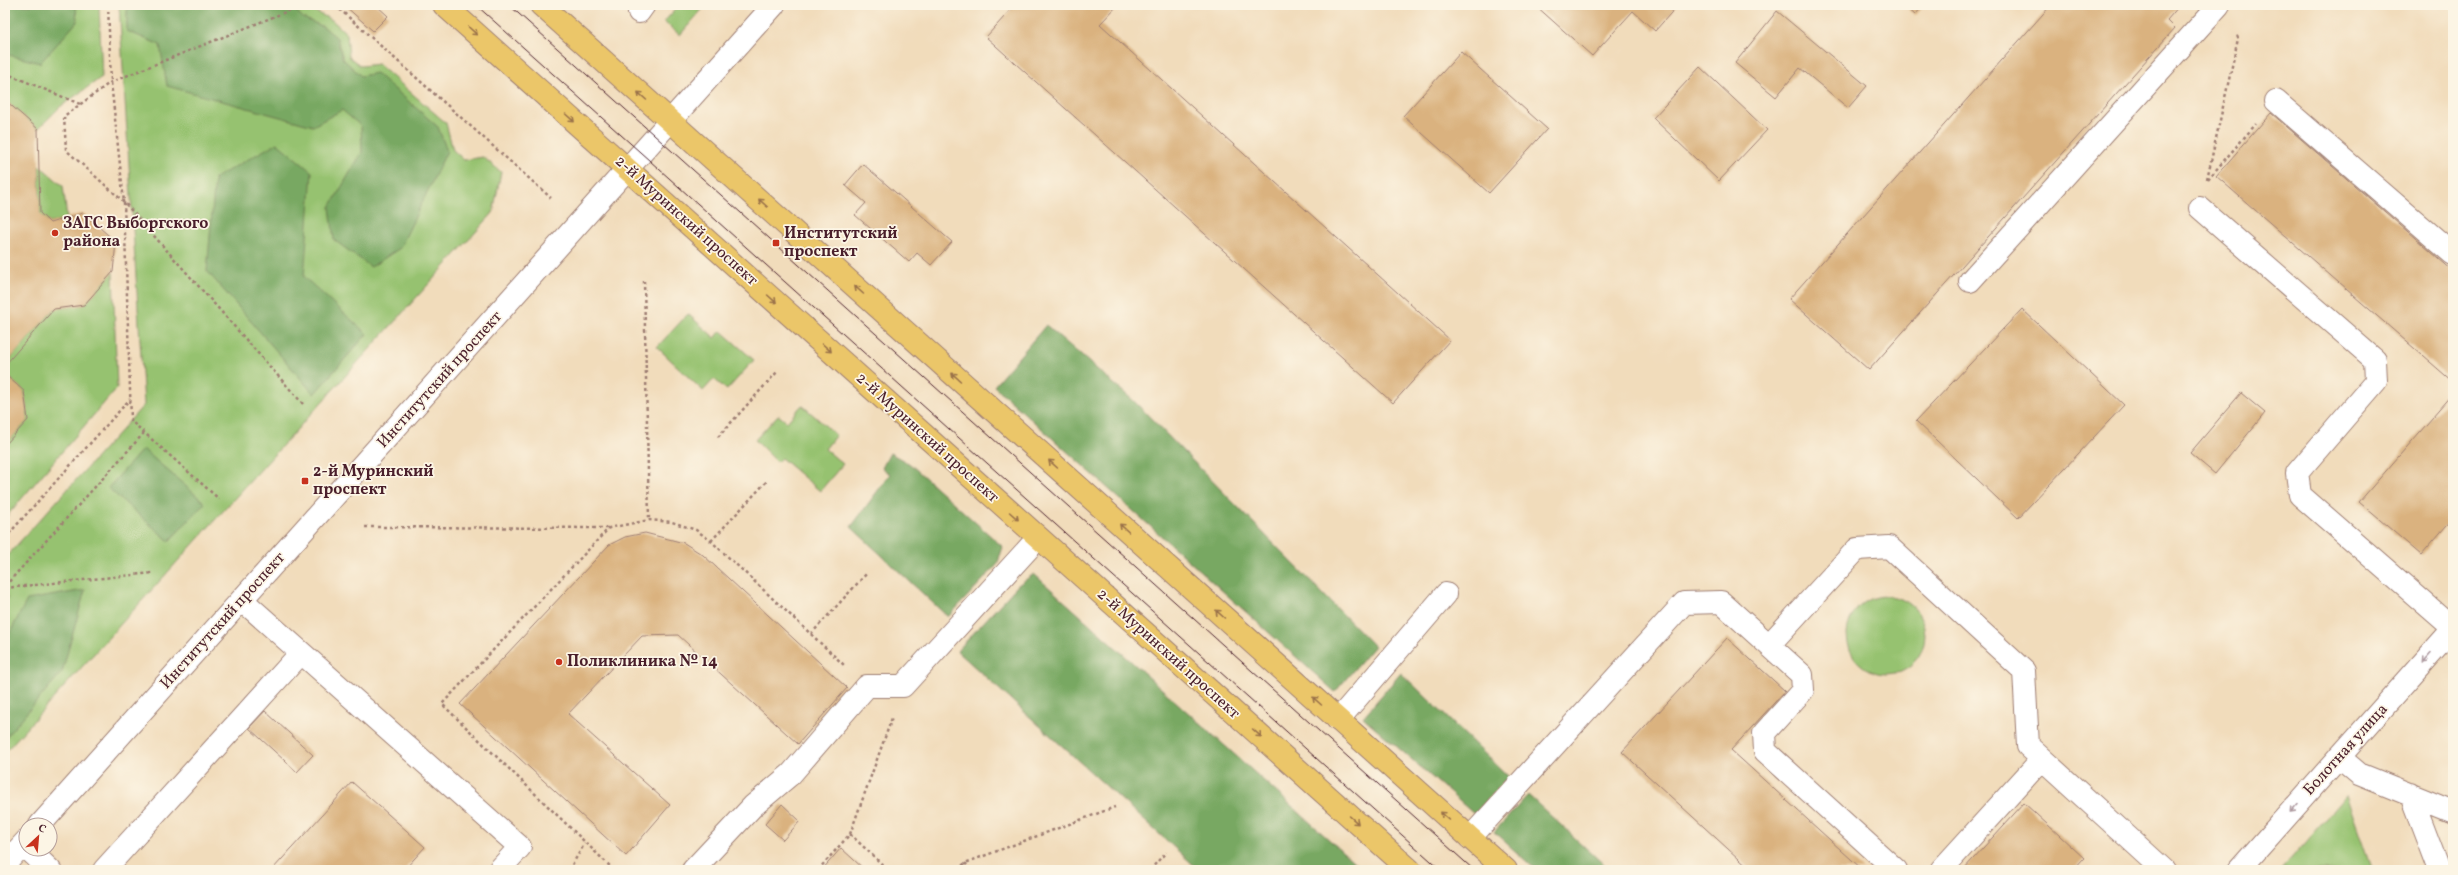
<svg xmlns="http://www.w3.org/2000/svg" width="2458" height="875" viewBox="0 0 2458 875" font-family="Vollkorn,serif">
  <rect width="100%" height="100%" fill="#fcf5e5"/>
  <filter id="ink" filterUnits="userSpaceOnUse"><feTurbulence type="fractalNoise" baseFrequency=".025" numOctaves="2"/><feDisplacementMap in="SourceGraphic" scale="8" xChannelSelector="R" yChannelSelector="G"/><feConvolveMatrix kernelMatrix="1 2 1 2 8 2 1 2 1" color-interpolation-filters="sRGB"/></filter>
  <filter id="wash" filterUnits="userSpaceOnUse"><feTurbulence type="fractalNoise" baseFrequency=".012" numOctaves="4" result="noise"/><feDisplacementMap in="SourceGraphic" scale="16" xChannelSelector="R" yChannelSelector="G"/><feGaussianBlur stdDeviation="0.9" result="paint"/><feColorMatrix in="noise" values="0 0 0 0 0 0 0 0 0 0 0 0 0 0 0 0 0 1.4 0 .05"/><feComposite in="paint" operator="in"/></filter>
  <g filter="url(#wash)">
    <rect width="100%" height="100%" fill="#f1dcbb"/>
    <!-- green -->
    <path fill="#96c270" stroke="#70704e" d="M 5,5 L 99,5 L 102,77 L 60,107 L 38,129 L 5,100 Z
      M 119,5 L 302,5 L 332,20 L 347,34 L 349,57 L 361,66 L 378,64 L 446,123 L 453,150 L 464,160 L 483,157 L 501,172 L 493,213 L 5,752 L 5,601 L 8,598 L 5,595 L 5,558 L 144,405 Z
      M 679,5 L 706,5 L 680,35 L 664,22 Z
      M 39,165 L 63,186 L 67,218 L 50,223 L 40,213 Z
      M 113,272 L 117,388 L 5,518 L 5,445 L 28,420 L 24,391 L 8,377 L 5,365 L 54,309 L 84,305 Z
      M 688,314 L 715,338 L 721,331 L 754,360 L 727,390 L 714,379 L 703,391 L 657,347 Z
      M 802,405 L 836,435 L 825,449 L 843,464 L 820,491 L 781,458 L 777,462 L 755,440 L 778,415 L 787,422 Z
      M1847 635a39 39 0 1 1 78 0a39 39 0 1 1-78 0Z
      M 2346,795 L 2372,870 L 2281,870 Z"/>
    <!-- forest -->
    <path fill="#78a862" stroke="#616446" d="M 5,5 L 76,5 L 77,22 L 40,63 L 5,54 Z
      M 127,5 L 291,5 L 303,18 L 324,27 L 337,38 L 343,59 L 361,76 L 376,73 L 438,127 L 447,151 L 400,248 L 371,267 L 334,240 L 330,207 L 362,152 L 361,126 L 342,110 L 313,126 L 167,86 L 160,45 L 127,31 Z
      M 277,143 L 312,172 L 304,277 L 367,334 L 314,394 L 207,271 L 215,178 Z
      M 1046,325 L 1135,402 L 1374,646 L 1335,692 L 994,386 Z
      M 143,449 L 205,503 L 169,541 L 108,488 Z
      M 890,453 L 910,464 L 1003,547 L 997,565 L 948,617 L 851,527 L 890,474 L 882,468 Z
      M 1034,574 L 1363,870 L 1199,870 L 957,651 L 1018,585 Z
      M 85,590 L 62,672 L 5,738 L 5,642 L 27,600 Z
      M 1401,673 L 1509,777 L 1474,814 L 1363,717 Z
      M 1528,795 L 1610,870 L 1536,870 L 1494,832 Z"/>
    <g id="blocks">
      <!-- building -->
      <path fill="#dab27f" d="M 344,5 L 376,5 L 388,16 L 373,31 Z
        M 1015,5 L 1118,5 L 1100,24 L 1450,340 L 1393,403 L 986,37 Z
        M 1535,5 L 1678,5 L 1655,31 L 1633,11 L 1592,56 Z
        M 1904,5 L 1924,5 L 1915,15 Z
        M 2051,5 L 2180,5 L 2167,20 L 2175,28 L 1869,370 L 1789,299 Z
        M 1777,11 L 1867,86 L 1848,108 L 1800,68 L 1776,97 L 1735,63 Z
        M 1461,52 L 1547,129 L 1489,193 L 1403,116 Z
        M 1700,67 L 1767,130 L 1719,181 L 1653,118 Z
        M 5,100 L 38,129 L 40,213 L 50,223 L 83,213 L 116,242 L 113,272 L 84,305 L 54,309 L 5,365 Z
        M 2271,113 L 2453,271 L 2453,382 L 2216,176 Z
        M 863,164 L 952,242 L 931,265 L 917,253 L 909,262 L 855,215 L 866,203 L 845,185 Z
        M 2022,309 L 2124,405 L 2018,518 L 1916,421 Z
        M 5,370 L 8,377 L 24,391 L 28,420 L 5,445 Z
        M 2241,393 L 2265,413 L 2215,474 L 2190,453 Z
        M 2453,394 L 2453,518 L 2421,555 L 2359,502 Z
        M 645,533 L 684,543 L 703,555 L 847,688 L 798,744 L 678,635 L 642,636 L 568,714 L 670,805 L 626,856 L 460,704 L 609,545 L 625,537 Z
        M 1727,638 L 1785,691 L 1731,750 L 1863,870 L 1751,870 L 1622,752 Z
        M 265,711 L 313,755 L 297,772 L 249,728 Z
        M 352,782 L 425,847 L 404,870 L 272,870 Z
        M 2024,803 L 2084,858 L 2073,870 L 1963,870 Z
        M 782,804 L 800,821 L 783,840 L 765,824 Z
        M 841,848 L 865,870 L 822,870 Z"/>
    </g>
  </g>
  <g filter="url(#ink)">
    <use href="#blocks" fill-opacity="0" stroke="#9e7e73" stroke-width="1"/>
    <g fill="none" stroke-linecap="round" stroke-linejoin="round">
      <defs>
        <path id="minor" d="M 639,12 L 644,5
          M 2276,101 L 2453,254
          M 2200,208 L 2375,360 L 2376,381 L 2297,473 L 2300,495 L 2453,628
          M 1970,281 L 2219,5
          M 242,600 L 520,847 L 499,870
          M 1769,645 L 1857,549 L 1889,547 L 2024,671 L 2028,746 L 2164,870
          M 1338,720 L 1446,594
          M 2339,757 L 2359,774 L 2453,812
          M 2410,794 L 2439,870
          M 40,825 L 774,5
          M 1470,838 L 1684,603 L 1721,602 L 1802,675 L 1803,690 L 1764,733 L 1765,751 L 1896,870
          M 28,849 L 50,870
          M 5,864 L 26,841
          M 104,870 L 301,653
          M 693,870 L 753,806 L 791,774 L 867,686 L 903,686 L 1038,538
          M 1941,870 L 2042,759
          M 2239,870 L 2453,629"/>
        <path id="major" d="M 444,5 L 1410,870
          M 541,5 L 1506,870"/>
      </defs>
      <!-- minor casing -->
      <use href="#minor" stroke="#9e7e73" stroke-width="24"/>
      <!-- major casing -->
      <use href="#major" stroke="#9e7e73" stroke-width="24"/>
      <!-- path -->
      <path stroke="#9e7e73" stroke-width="2.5" stroke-dasharray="3 3" stroke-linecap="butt" d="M 108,5 L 111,82 L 124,202 L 131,421 L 219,499
        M 335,5 L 551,198
        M 5,73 L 80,104
        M 2207,179 L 2238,39 L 2237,33
        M 2208,179 L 2256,124
        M 644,281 L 649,520
        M 303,404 L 124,202 L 66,150 L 64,116 L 111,82 L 303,5
        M 718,437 L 777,372
        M 365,527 L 608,528
        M 5,538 L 130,399
        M 711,541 L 767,481
        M 5,586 L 144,433
        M 5,588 L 152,573
        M 811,634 L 867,573
        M 850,834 L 888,870
        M 965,863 L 971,870
        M 569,870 L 585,843
        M 614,870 L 442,704 L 609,528 L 649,520 L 672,522 L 696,530 L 711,541 L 844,665
        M 818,870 L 850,834 L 892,718
        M 958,870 L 965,863 L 1115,807
        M 1150,870 L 1166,852"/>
      <!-- minor -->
      <use href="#minor" stroke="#fff" stroke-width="22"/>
      <!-- major -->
      <use href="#major" stroke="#ebc669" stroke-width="22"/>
      <!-- tram -->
      <path stroke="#4a1f2b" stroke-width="1" d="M 476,5 L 1441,870
        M 509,5 L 1474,870"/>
    </g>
    <!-- one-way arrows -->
    <defs><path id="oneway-shaft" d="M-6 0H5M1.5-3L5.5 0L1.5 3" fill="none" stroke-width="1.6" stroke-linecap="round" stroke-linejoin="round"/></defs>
    <g stroke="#9a724a">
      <use href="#oneway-shaft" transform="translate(473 31) rotate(42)"/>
      <use href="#oneway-shaft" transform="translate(642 96) rotate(-138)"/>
      <use href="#oneway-shaft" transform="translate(570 118) rotate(42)"/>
      <use href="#oneway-shaft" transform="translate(763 203) rotate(-138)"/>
      <use href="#oneway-shaft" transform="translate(859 290) rotate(-138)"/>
      <use href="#oneway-shaft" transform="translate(772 299) rotate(42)"/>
      <use href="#oneway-shaft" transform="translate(827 348) rotate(42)"/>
      <use href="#oneway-shaft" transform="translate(956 377) rotate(-138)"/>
      <use href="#oneway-shaft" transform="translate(1053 464) rotate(-138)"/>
      <use href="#oneway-shaft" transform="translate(1014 516) rotate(42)"/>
      <use href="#oneway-shaft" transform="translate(1124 528) rotate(-138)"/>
      <use href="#oneway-shaft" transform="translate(1220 614) rotate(-138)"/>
      <use href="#oneway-shaft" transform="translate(1317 701) rotate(-138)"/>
      <use href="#oneway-shaft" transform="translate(1257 733) rotate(42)"/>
      <use href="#oneway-shaft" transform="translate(1445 816) rotate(-138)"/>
      <use href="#oneway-shaft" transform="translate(1354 820) rotate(42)"/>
    </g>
    <g stroke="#ae9aa0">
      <use href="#oneway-shaft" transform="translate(2427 658) rotate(132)"/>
      <use href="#oneway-shaft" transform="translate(2294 808) rotate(132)"/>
    </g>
  </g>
  <!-- markers -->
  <g fill="#c8321e" stroke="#fcf5e5" stroke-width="1.5">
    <circle cx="55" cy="233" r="4"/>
    <rect x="772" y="239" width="8" height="8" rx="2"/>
    <rect x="301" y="477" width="8" height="8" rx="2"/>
    <circle cx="559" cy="662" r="4"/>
  </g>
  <g text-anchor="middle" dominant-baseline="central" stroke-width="3.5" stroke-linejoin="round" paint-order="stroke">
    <!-- street labels -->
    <g font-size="16" fill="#4a1f2b" stroke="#fcf5e5">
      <text transform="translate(686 221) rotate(42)">2-й Муринский проспект</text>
      <text transform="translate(440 380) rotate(-48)">Институтский проспект</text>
      <text transform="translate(927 438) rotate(42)">2-й Муринский проспект</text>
      <text transform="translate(223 621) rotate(-48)">Институтский проспект</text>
      <text transform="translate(1168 654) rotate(42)">2-й Муринский проспект</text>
      <text transform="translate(2346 750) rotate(-48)">Болотная улица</text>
    </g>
    <!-- poi labels -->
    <g font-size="16" font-weight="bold" fill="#4a1f2b" stroke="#fcf5e5" text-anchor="start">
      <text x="63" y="224">ЗАГС Выборгского<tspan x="63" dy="18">района</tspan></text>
      <text x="784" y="234">Институтский<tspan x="784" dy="18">проспект</tspan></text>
      <text x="313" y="472">2-й Муринский<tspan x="313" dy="18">проспект</tspan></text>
      <text x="567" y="662">Поликлиника № 14</text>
    </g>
  </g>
  <!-- margin -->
  <rect width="2458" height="875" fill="none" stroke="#fcf5e5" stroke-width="20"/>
  <!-- north arrow -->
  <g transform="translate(38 837) rotate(26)"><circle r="19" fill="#fcf5e5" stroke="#b59f9b"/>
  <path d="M0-3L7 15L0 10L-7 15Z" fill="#c8321e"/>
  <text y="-6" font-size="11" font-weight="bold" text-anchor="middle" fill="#4a1f2b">С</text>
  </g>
</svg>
